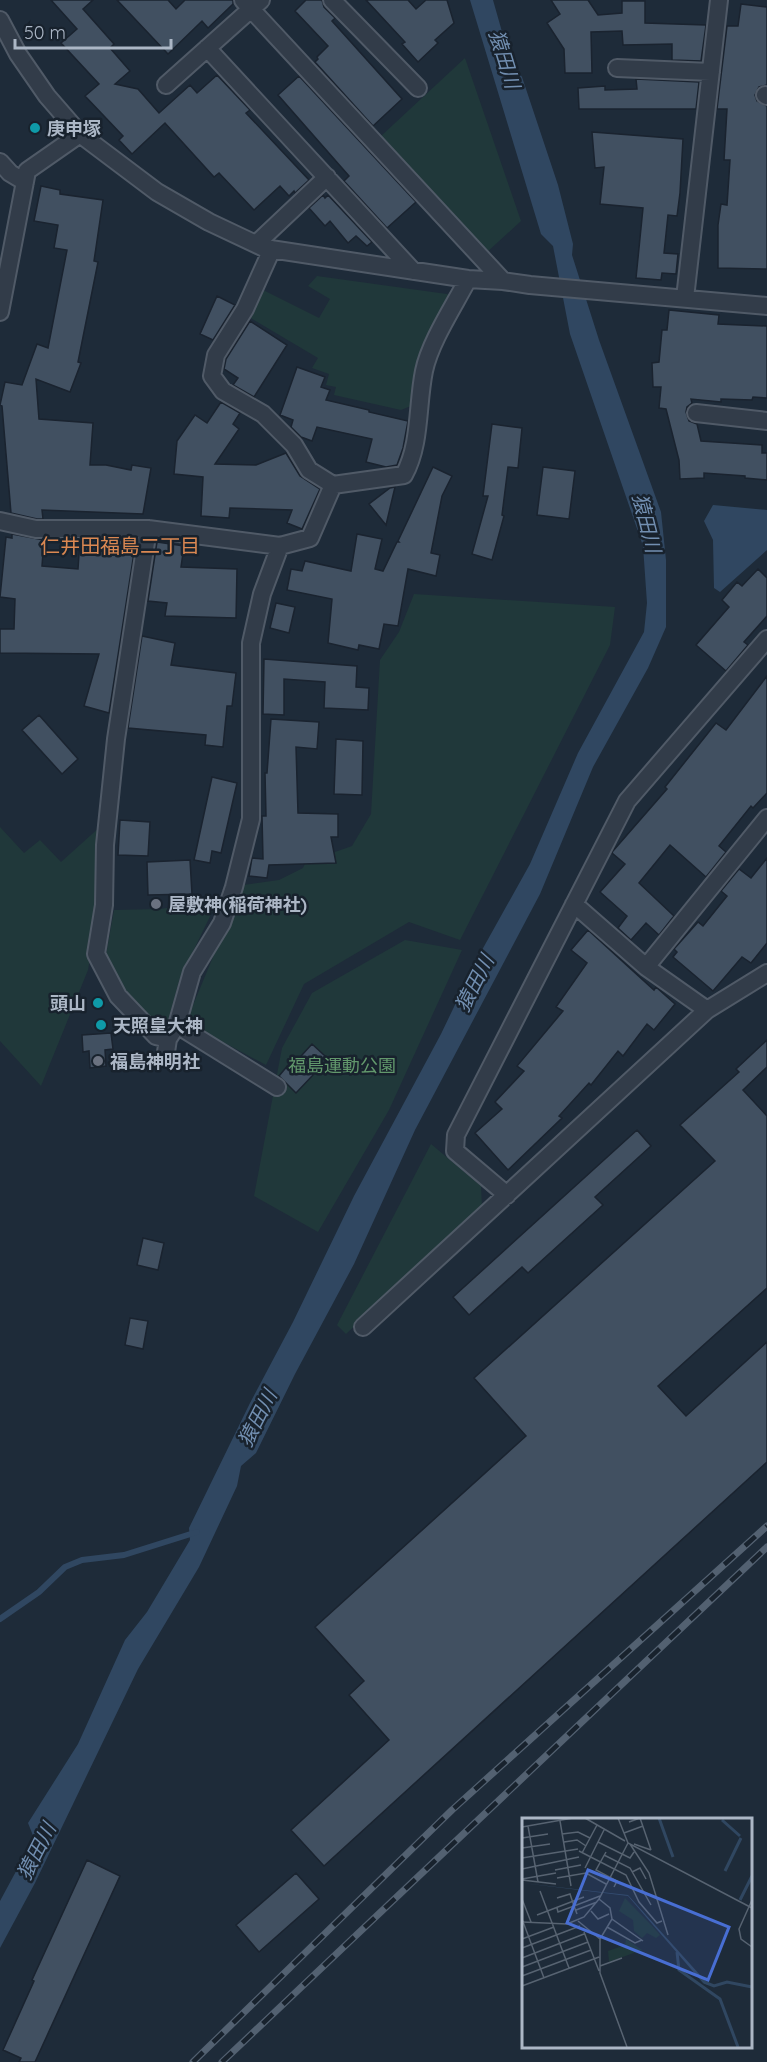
<svg xmlns="http://www.w3.org/2000/svg" width="767" height="2062" viewBox="0 0 767 2062" font-family="Quicksand,'Noto Sans JP',sans-serif">
  <rect width="100%" height="100%" fill="#1e2b39"/>
  <!-- green -->
  <path fill="#20383a" d="M 465,58 L 521,221 L 486,253 L 380,137 Z
    M 317,276 L 454,295 L 419,366 L 411,406 L 401,410 L 334,395 L 336,387 L 326,385 L 329,374 L 312,368 L 318,358 L 249,317 L 261,289 L 319,318 L 330,299 L 308,286 Z
    M 414,594 L 615,607 L 610,645 L 460,940 L 409,922 L 304,984 L 266,1065 L 186,1022 L 243,885 L 279,880 L 303,868 L 310,853 L 335,852 L 352,846 L 371,814 L 380,660 L 399,632 Z
    M 101,826 L 100,902 L 88,970 L 41,1086 L 0,1041 L 0,827 L 24,853 L 40,840 L 61,862 Z
    M 219,898 L 180,978 L 167,1024 L 153,1022 L 114,977 L 106,955 L 114,910 L 161,909 Z
    M 405,940 L 462,950 L 389,1110 L 318,1232 L 254,1196 L 282,1048 L 312,993 Z
    M 431,1144 L 481,1186 L 482,1207 L 346,1334 L 337,1325 Z"/>
  <!-- water -->
  <path fill="#304761" d="M 470,0 L 493,0 L 510,60 L 522,77 L 558,185 L 573,244 L 572,255 L 599,340 L 661,512 L 666,560 L 666,627 L 648,668 L 593,767 L 540,894 L 415,1130 L 354,1264 L 295,1374 L 256,1453 L 241,1466 L 237,1486 L 199,1567 L 138,1669 L 35,1883 L 0,1948 L 0,1901 L 34,1838 L 28,1823 L 78,1744 L 125,1640 L 147,1612 L 190,1540 L 189,1528 L 250,1403 L 293,1322 L 354,1196 L 441,1034 L 477,959 L 530,864 L 578,753 L 644,632 L 647,603 L 643,546 L 570,334 L 553,246 L 541,234 Z
    M 713,505 L 767,510 L 767,550 L 720,592 L 714,588 L 713,540 L 704,521 Z"/>
  <g fill="none" stroke-linecap="round" stroke-linejoin="round">
    <!-- stream -->
    <path stroke="#304761" stroke-width="6" d="M 0,1619 L 39,1592 L 65,1567 L 82,1560 L 124,1555 L 197,1532"/>
  </g>
  <!-- building -->
  <path fill="#415061" stroke="#1a232f" stroke-width="1.5" d="M 51,0 L 93,0 L 83,9 L 114,44 L 110,48 L 130,71 L 115,84 L 138,89 L 159,113 L 190,85 L 197,93 L 217,75 L 250,110 L 246,113 L 309,180 L 295,193 L 294,191 L 289,196 L 280,186 L 254,210 L 219,173 L 214,177 L 165,123 L 132,154 L 119,140 L 123,136 L 85,96 L 99,84 L 61,43 L 77,29 Z
    M 117,0 L 168,0 L 176,9 L 185,0 L 233,0 L 233,4 L 208,28 L 202,21 L 168,54 Z
    M 306,0 L 322,0 L 324,7 L 335,18 L 332,21 L 402,99 L 373,126 L 315,62 L 318,59 L 317,57 L 328,46 L 295,11 Z
    M 366,0 L 408,0 L 416,9 L 426,0 L 447,0 L 454,23 L 435,40 L 438,43 L 418,62 L 402,44 L 405,42 Z
    M 551,0 L 588,0 L 598,15 L 622,13 L 622,1 L 645,1 L 645,23 L 706,25 L 701,61 L 672,60 L 672,44 L 623,45 L 622,31 L 591,32 L 592,73 L 565,73 L 564,49 L 547,23 L 560,14 Z
    M 741,4 L 767,7 L 767,85 L 759,87 L 755,95 L 757,101 L 767,106 L 767,269 L 718,268 L 718,225 L 721,204 L 727,205 L 730,160 L 724,160 L 727,109 L 717,109 L 727,26 L 738,26 Z
    M 299,76 L 416,202 L 387,228 L 344,181 L 349,176 L 278,95 Z
    M 636,79 L 699,82 L 696,109 L 579,109 L 578,88 L 605,86 L 605,90 L 637,89 Z
    M 592,132 L 683,139 L 680,193 L 677,216 L 668,215 L 664,253 L 678,254 L 676,274 L 662,273 L 661,280 L 636,278 L 643,208 L 600,204 L 604,167 L 595,168 Z
    M 41,186 L 60,190 L 60,194 L 103,200 L 94,261 L 98,262 L 78,362 L 81,363 L 70,392 L 36,379 L 39,419 L 93,423 L 90,465 L 106,465 L 131,470 L 132,465 L 151,468 L 143,514 L 42,510 L 43,519 L 37,519 L 11,513 L 2,406 L 0,405 L 5,382 L 22,385 L 37,344 L 48,348 L 67,250 L 54,248 L 58,225 L 34,221 Z
    M 323,195 L 325,198 L 328,195 L 372,242 L 367,246 L 356,236 L 348,243 L 330,221 L 325,226 L 309,208 Z
    M 217,296 L 235,305 L 213,340 L 200,334 Z
    M 669,310 L 719,315 L 718,324 L 767,326 L 767,398 L 753,397 L 752,400 L 721,399 L 721,402 L 691,399 L 692,403 L 687,407 L 686,412 L 689,421 L 697,424 L 701,441 L 762,445 L 762,453 L 767,453 L 767,480 L 745,478 L 745,476 L 704,473 L 704,478 L 680,479 L 679,460 L 666,409 L 659,408 L 661,387 L 653,387 L 652,363 L 659,362 L 662,330 L 667,330 Z
    M 250,321 L 287,345 L 254,397 L 233,385 L 238,378 L 224,369 L 226,359 Z
    M 297,367 L 325,377 L 321,387 L 330,390 L 326,400 L 369,410 L 369,412 L 408,421 L 403,448 L 397,465 L 386,467 L 366,462 L 372,439 L 317,427 L 312,441 L 301,437 L 291,427 L 293,420 L 280,415 Z
    M 221,402 L 240,413 L 233,424 L 239,429 L 215,464 L 256,465 L 286,453 L 300,476 L 320,489 L 302,529 L 287,523 L 292,510 L 230,508 L 229,518 L 201,516 L 203,477 L 174,474 L 177,441 L 195,415 L 207,423 Z
    M 492,424 L 522,428 L 518,468 L 508,467 L 502,515 L 504,516 L 492,560 L 472,554 L 488,496 L 483,496 Z
    M 433,467 L 452,476 L 442,496 L 431,553 L 440,555 L 436,576 L 408,569 L 398,626 L 384,624 L 379,649 L 359,645 L 358,650 L 328,643 L 332,599 L 287,590 L 291,569 L 302,571 L 305,561 L 351,571 L 357,534 L 382,539 L 375,569 L 383,571 L 397,542 L 399,542 L 398,541 Z
    M 543,467 L 575,471 L 569,519 L 537,515 Z
    M 395,487 L 386,525 L 369,504 L 390,488 Z
    M 12,534 L 44,540 L 42,566 L 78,569 L 80,540 L 136,540 L 109,713 L 84,706 L 99,654 L 0,653 L 0,629 L 14,629 L 15,599 L 0,597 L 6,537 L 12,538 Z
    M 157,542 L 184,546 L 181,567 L 237,569 L 236,618 L 165,616 L 167,603 L 148,601 Z
    M 758,569 L 767,578 L 767,616 L 744,642 L 748,645 L 726,671 L 696,645 L 729,607 L 722,600 L 737,582 L 742,586 Z
    M 276,603 L 295,607 L 289,633 L 270,628 Z
    M 142,636 L 175,643 L 171,665 L 236,673 L 232,706 L 227,706 L 223,747 L 205,745 L 206,735 L 128,728 Z
    M 264,659 L 357,666 L 356,687 L 369,688 L 368,710 L 324,708 L 325,682 L 284,679 L 284,715 L 263,714 Z
    M 767,676 L 767,793 L 753,808 L 751,806 L 719,846 L 726,852 L 706,877 L 670,845 L 639,883 L 674,916 L 659,935 L 646,923 L 631,940 L 618,928 L 627,916 L 600,892 L 625,864 L 612,853 L 613,851 L 667,789 L 665,787 L 716,723 L 726,730 Z
    M 39,715 L 78,759 L 62,774 L 22,730 Z
    M 271,719 L 319,722 L 317,749 L 296,747 L 298,813 L 338,814 L 338,837 L 331,837 L 336,863 L 269,865 L 267,878 L 249,876 L 252,858 L 263,859 L 262,816 L 266,816 L 265,773 L 267,773 Z
    M 336,739 L 363,741 L 362,795 L 334,794 Z
    M 212,777 L 237,783 L 221,853 L 212,851 L 210,863 L 194,860 Z
    M 120,820 L 150,822 L 148,856 L 118,855 Z
    M 767,858 L 767,943 L 751,963 L 742,957 L 713,991 L 673,957 L 677,952 L 674,949 L 698,922 L 703,926 L 727,896 L 721,891 L 739,869 L 751,878 Z
    M 190,860 L 192,894 L 148,895 L 147,862 Z
    M 588,930 L 654,990 L 656,987 L 675,1004 L 654,1030 L 647,1024 L 623,1056 L 618,1051 L 591,1085 L 589,1083 L 559,1116 L 562,1118 L 508,1170 L 475,1133 L 502,1109 L 495,1102 L 524,1071 L 517,1066 L 563,1011 L 556,1007 L 587,963 L 571,950 Z
    M 111,1033 L 113,1049 L 105,1050 L 106,1066 L 90,1068 L 89,1051 L 83,1052 L 82,1035 Z
    M 767,1040 L 767,1067 L 743,1090 L 767,1116 L 767,1288 L 658,1386 L 686,1416 L 767,1342 L 767,1462 L 324,1866 L 291,1830 L 389,1740 L 349,1695 L 364,1681 L 315,1627 L 526,1436 L 474,1378 L 715,1161 L 680,1125 L 739,1072 L 736,1069 Z
    M 312,1044 L 325,1056 L 311,1072 L 313,1075 L 296,1093 L 279,1076 L 289,1064 L 292,1066 Z
    M 637,1130 L 651,1146 L 595,1197 L 603,1205 L 528,1273 L 522,1267 L 469,1315 L 453,1297 Z
    M 143,1238 L 164,1243 L 158,1270 L 137,1265 Z
    M 130,1318 L 148,1321 L 143,1349 L 125,1345 Z
    M 87,1860 L 120,1876 L 35,2062 L 19,2062 L 21,2058 L 3,2050 L 34,1981 L 32,1980 Z
    M 296,1873 L 319,1899 L 259,1952 L 236,1925 Z"/>
  <g fill="none" stroke-linecap="round" stroke-linejoin="round">
    <defs>
      <path id="minor" d="M 261,0 L 251,9 L 503,281
        M 332,0 L 418,88
        M 0,20 L 18,54 L 47,96 L 80,134 L 157,192 L 209,222 L 264,248 L 468,279 L 503,281 L 530,285 L 767,306
        M 207,48 L 413,271
        M 617,68 L 711,72
        M 166,85 L 251,9 L 243,0
        M 765,95 L 767,96
        M 0,162 L 10,173 L 25,182
        M 256,244 L 327,177
        M 272,249 L 245,309 L 216,355 L 212,376 L 223,391 L 263,414 L 294,445 L 309,470 L 333,485
        M 685,298 L 719,0
        M 0,312 L 27,171 L 80,134
        M 696,413 L 767,421
        M 0,521 L 36,529 L 148,529 L 280,546 L 310,538 L 333,485 L 404,475 C 421,444 417,405 424,371 C 430,342 454,306 468,279
        M 148,529 L 116,739 L 105,845 L 104,905 L 96,954 L 118,996 L 156,1036 L 168,1039
        M 574,904 L 646,967 L 707,1010
        M 646,967 L 767,818
        M 177,1025 L 277,1087
        M 166,1052 L 168,1039 L 177,1025 L 192,972 L 222,923 L 234,887 L 251,819 L 251,643 L 262,594 L 280,546
        M 507,1195 L 455,1151 L 456,1135 L 627,801 L 767,639
        M 363,1327 L 707,1010 L 767,973"/>
    </defs>
    <!-- minor casing -->
    <use href="#minor" stroke="#505a67" stroke-width="20"/>
    <!-- minor -->
    <use href="#minor" stroke="#323c49" stroke-width="16"/>
    <defs>
      <path id="rail" d="M 193,2062 L 452,1810 L 767,1526
        M 222,2062 L 767,1547"/>
    </defs>
    <!-- rail casing -->
    <use href="#rail" stroke="#536171" stroke-width="7"/>
    <!-- rail -->
    <use href="#rail" stroke="#18222d" stroke-width="4.5" stroke-dasharray="14" stroke-linecap="butt"/>
  </g>
  <!-- markers -->
  <g fill="#0f9aa8" stroke="#18222d" stroke-width="2">
    <circle cx="35" cy="128" r="6"/>
    <circle cx="98" cy="1003" r="6"/>
    <circle cx="101" cy="1025" r="6"/>
  </g>
  <g fill="#6b7280" stroke="#18222d" stroke-width="2">
    <circle cx="156" cy="904" r="6"/>
    <circle cx="98" cy="1061" r="6"/>
  </g>
  <g text-anchor="middle" dominant-baseline="central" stroke-width="5" stroke-linejoin="round" paint-order="stroke">
    <!-- poi labels -->
    <g font-size="18" font-weight="bold" fill="#acb7c6" stroke="#18222d" text-anchor="start">
      <text x="47" y="128">庚申塚</text>
      <text x="168" y="904">屋敷神(稲荷神社)</text>
      <text x="86" y="1003" text-anchor="end">頭山</text>
      <text x="113" y="1025">天照皇大神</text>
      <text x="110" y="1061">福島神明社</text>
    </g>
    <!-- park labels -->
    <g font-size="18" fill="#62986c" stroke="#18222d">
      <text x="342" y="1065">福島運動公園</text>
    </g>
    <!-- water labels -->
    <g font-size="20" font-style="italic" fill="#728fb1" stroke="#18222d">
      <text transform="translate(505 59) rotate(73)">猿田川</text>
      <text transform="translate(647 523) rotate(76)">猿田川</text>
      <text transform="translate(474 983) rotate(-63)">猿田川</text>
      <text transform="translate(257 1418) rotate(-63)">猿田川</text>
      <text transform="translate(36 1851) rotate(-63)">猿田川</text>
    </g>
    <!-- neighbourhood labels -->
    <g font-size="20" fill="#db8852" stroke="#18222d">
      <text x="120" y="545">仁井田福島二丁目</text>
    </g>
  </g>
  <!-- overview -->
  <g transform="translate(522 1818)">
    <rect width="230" height="230" fill="#1e2b39"/>
    <path d="M 103,80 L 131,109 L 138,117 L 134,120 L 125,115 L 120,120 L 112,113 L 111,102 L 97,93 ZM 104,121 L 120,132 L 87,144 L 86,133 L 103,127 Z" fill="#20383a"/>
    <path d="M 0,65 L 106,77 L 187,167 L 181,165 L 106,78 Z" fill="#304761"/>
    <path fill="none" stroke="#304761" stroke-width="3" d="M 137,0 L 151,39M 200,2 L 218,18M 203,53 L 219,20M 218,82 L 230,58M 155,134 L 157,152 L 198,181 L 216,229M 182,164 L 192,168 L 205,164 L 230,169"/>
    <path fill="none" stroke="#576371" stroke-width="1.5" d="M 63,0 L 103,23M 96,0 L 106,25 L 230,90M 38,3 L 49,68M 107,4 L 118,0 L 129,32M 6,8 L 16,64M 0,9 L 51,0M 102,15 L 121,8M 40,16 L 56,14 L 68,20M 0,20 L 26,16M 42,24 L 55,22 L 64,28M 76,24 L 108,40 L 112,34M 108,26 L 127,55 L 146,117M 112,26 L 129,32M 0,30 L 28,26M 57,33 L 104,57 L 117,84 L 135,105 L 140,103M 84,34 L 74,52 L 95,63 L 92,69M 60,35 L 75,7M 82,37 L 108,50 L 129,87M 0,40 L 56,31M 63,50 L 82,12M 0,51 L 57,39M 33,52 L 59,47M 110,54 L 118,50 L 124,61M 35,60 L 64,55 L 84,66M 0,61 L 34,55M 0,62 L 34,66M 18,73 L 47,150M 35,80 L 48,76 L 52,88 L 78,78M 0,81 L 9,104M 77,81 L 88,90 L 90,101 L 121,123M 230,82 L 217,111 L 219,121 L 230,129M 35,90 L 36,94 L 52,88 L 55,96M 54,92 L 75,84M 69,93 L 76,101 L 87,96M 15,97 L 62,79M 0,101 L 22,160M 56,103 L 78,121 L 78,155 L 105,229M 0,104 L 45,106 L 62,99 L 77,81 L 106,25M 85,109 L 113,125 L 120,122M 62,114 L 77,153M 0,121 L 32,109M 78,121 L 90,101M 0,130 L 58,108M 0,140 L 62,116M 78,148 L 100,140M 0,149 L 66,124M 0,158 L 69,132M 0,168 L 77,139"/>
    <path fill="#486ed3" fill-opacity="0.15" stroke="#486ed3" stroke-width="3" d="M 66,52 L 207,109 L 186,162 L 45,105 Z"/>
    <rect width="230" height="230" fill="none" stroke="#acb7c6" stroke-width="3"/>
  </g>
  <!-- scale -->
  <path d="M15 39v9h156v-9" fill="none" stroke="#acb7c6" stroke-width="3"/>
  <text x="24" y="39" font-size="18" fill="#acb7c6" stroke="#18222d" stroke-width="4.5" paint-order="stroke">50 m</text>
</svg>
